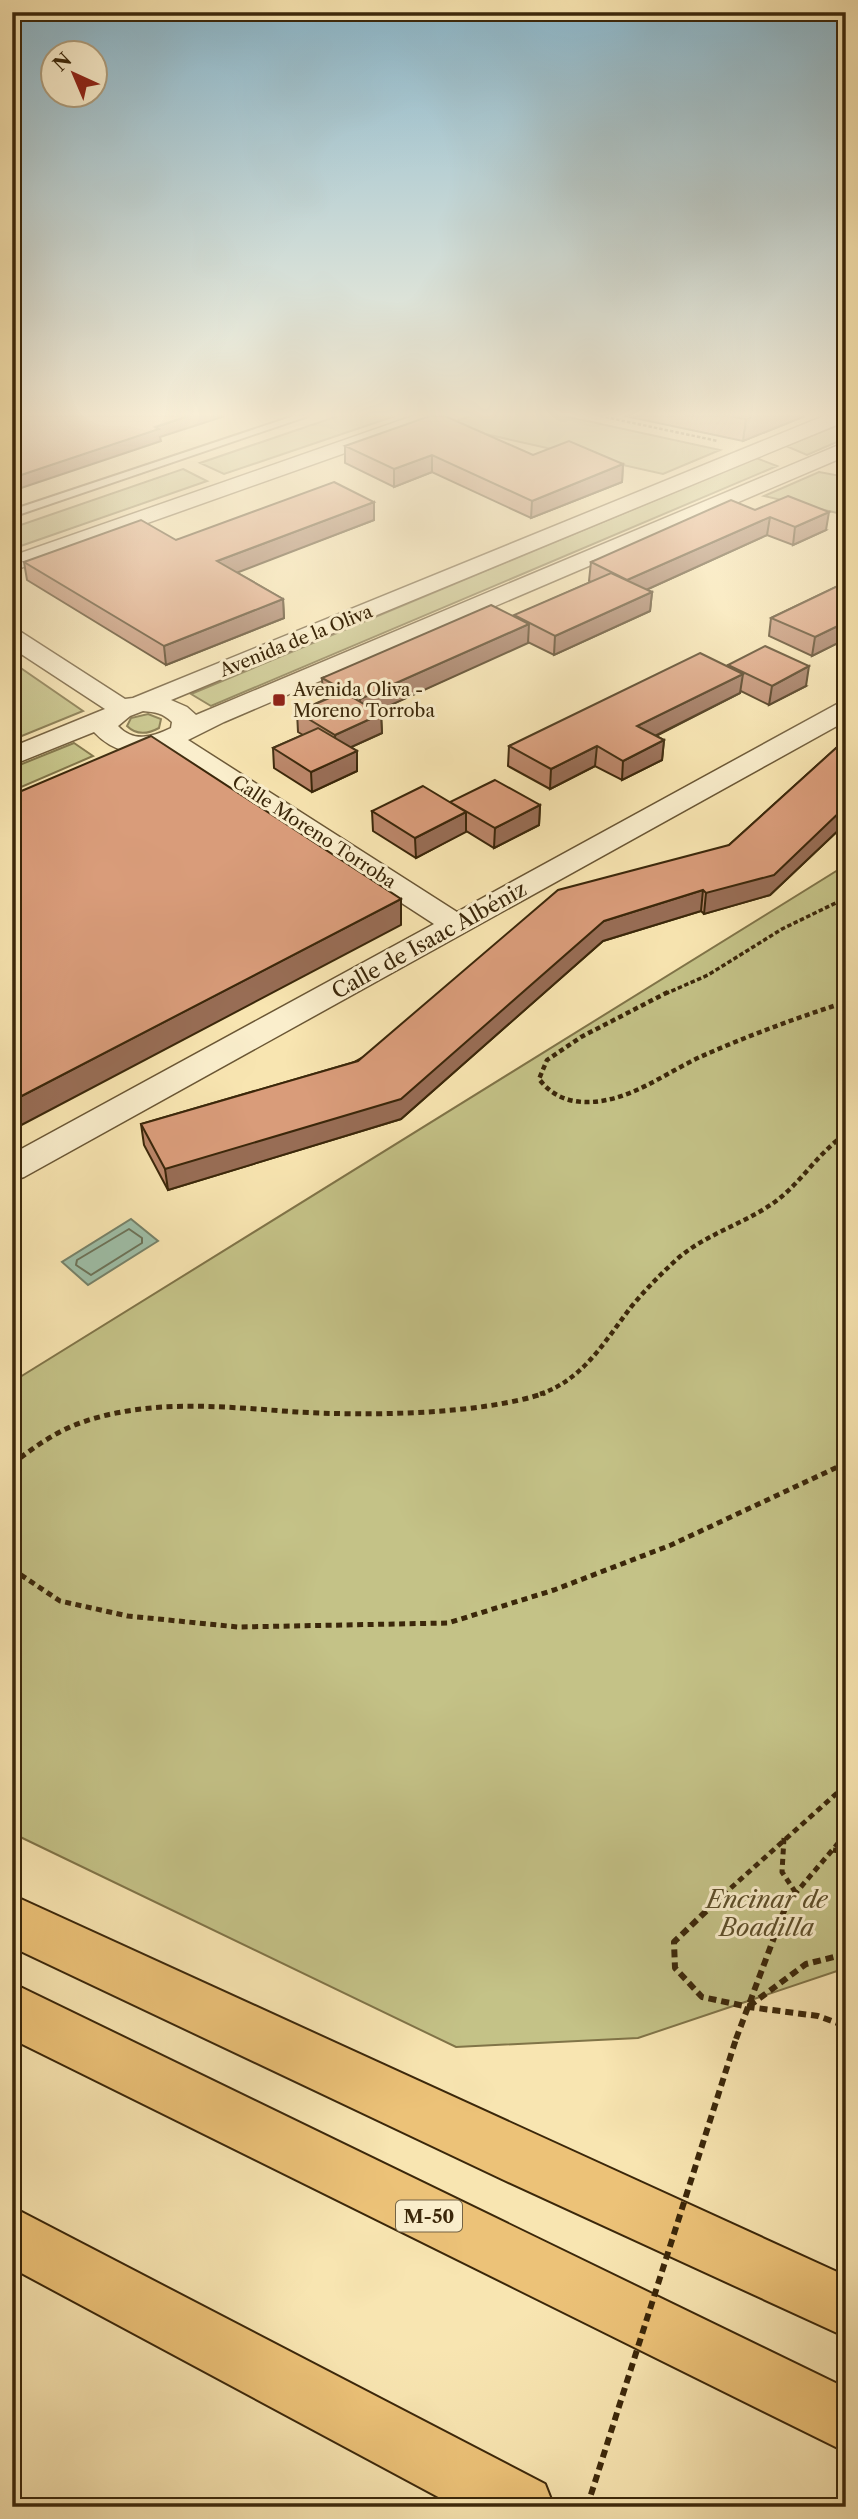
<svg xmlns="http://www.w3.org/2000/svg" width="858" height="2519" viewBox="0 0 858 2519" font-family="'Libre Caslon Text',serif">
  <rect width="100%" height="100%" fill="#f8e5b1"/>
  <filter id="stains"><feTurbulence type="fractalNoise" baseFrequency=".00286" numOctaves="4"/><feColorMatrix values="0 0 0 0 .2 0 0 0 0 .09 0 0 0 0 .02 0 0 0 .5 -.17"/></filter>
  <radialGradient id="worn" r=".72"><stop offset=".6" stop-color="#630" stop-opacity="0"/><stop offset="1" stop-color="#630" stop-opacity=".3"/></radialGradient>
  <!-- green -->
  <path fill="#c4c287" stroke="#807448" stroke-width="2" d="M 338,416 L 395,416 L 224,474 L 200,463 Z
    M 470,416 L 564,416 L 720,450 L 663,474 L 445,425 Z
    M 846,422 L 846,438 L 807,455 L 786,446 Z
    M 756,458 L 777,466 L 211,706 L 191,694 Z
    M 183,469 L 207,481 L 12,549 L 12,528 Z
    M 819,472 L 846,477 L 846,515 L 764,496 Z
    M 12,662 L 83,711 L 12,740 Z
    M 148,714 L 161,719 L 159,728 C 148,734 136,735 127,726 L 131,718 Z
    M 74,743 L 93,756 L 12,791 L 12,768 Z
    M 846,865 L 846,1968 L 638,2038 L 456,2047 L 12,1833 L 12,1382 Z"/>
  <!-- water -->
  <path fill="#9ebfa8" stroke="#768269" stroke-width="2" d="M 131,1219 L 158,1241 L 88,1285 L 62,1262 Z"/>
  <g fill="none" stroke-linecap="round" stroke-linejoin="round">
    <!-- shore -->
    <path stroke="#6c7359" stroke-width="2" d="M 129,1229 L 142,1238 L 142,1243 L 91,1275 L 76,1265 L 77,1260 Z"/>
    <defs>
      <path id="lane" d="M 294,416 L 308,416 L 12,517 L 12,510 Z"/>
      <path id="street" d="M 413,416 L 441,416 L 438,420 L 12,571 L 12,556 Z
        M 824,416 L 846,416 L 846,421 L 171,700 L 187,707 L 196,715 L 846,442 L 846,456 L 224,722 L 188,740 L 457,912 L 837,704 L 846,702 L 846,721 L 24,1177 L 12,1181 L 12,1154 L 434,924 L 165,749 C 137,756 115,754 94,732 L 12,765 L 12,747 L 105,709 L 12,648 L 12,630 L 21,632 L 125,699 L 133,698 ZM 143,711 C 155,712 163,713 172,722 L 171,728 C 152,737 134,743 118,726 L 130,716 Z"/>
      <path id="highway" d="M 12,1895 L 846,2276 L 846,2337 L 504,2180 L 12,1947 Z
        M 12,1983 L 846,2388 L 846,2452 L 12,2039 Z
        M 12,2207 L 545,2484 L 554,2507 L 457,2507 L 12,2268 Z"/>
    </defs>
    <!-- lane casing -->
    <use href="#lane" stroke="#6a5634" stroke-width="4"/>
    <!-- street casing -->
    <use href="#street" stroke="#6a5634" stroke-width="3"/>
    <!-- highway casing -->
    <use href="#highway" stroke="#3b270a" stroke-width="4"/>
    <!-- path-far4 -->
    <path stroke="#3b270a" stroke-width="2.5" stroke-dasharray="3.5 2" stroke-linecap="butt" d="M 600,416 L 718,441"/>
    <!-- path-far3 -->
    <path stroke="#3b270a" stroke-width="3.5" stroke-dasharray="4.5 2.5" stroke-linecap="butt" d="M 665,994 L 708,975 L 782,929 L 846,898"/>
    <!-- path-far2 -->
    <path stroke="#3b270a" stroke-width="4.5" stroke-dasharray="5 3.5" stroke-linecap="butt" d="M 668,992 L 581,1037 L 547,1060 L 539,1079 C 552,1096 569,1103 591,1102 C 631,1100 664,1074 700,1057 C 747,1036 796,1018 846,1002
      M 540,1394 C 583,1380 605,1341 631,1307 C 645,1290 660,1275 676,1260 C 704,1235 741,1225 772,1204 C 801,1184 817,1153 846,1134"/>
    <!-- path-far1 -->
    <path stroke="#3b270a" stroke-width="5" stroke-dasharray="6 4.5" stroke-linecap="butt" d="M 12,1464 C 33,1448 55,1432 80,1423 C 150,1398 225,1407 297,1412 C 366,1416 480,1415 545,1393
      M 12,1569 L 60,1601 L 128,1616 L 238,1627 L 448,1623 L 554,1590 L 671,1545 L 846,1463
      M 784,1838 L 782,1872 L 796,1893
      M 833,1850 L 846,1852
      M 723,1895 L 846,1785
      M 794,1895 L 846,1834"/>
    <!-- path -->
    <path stroke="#3b270a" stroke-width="6" stroke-dasharray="8 5" stroke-linecap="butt" d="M 725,1893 L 674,1942 L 675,1968 L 702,1997 L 749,2007 L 818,2016 L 846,2026
      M 749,2006 L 806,1964 L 846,1954
      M 736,2039 L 787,1903 L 795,1893"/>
    <!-- lane -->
    <use href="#lane" fill="#faeecc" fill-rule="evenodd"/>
    <!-- street -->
    <use href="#street" fill="#faeecc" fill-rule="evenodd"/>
    <!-- highway -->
    <use href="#highway" fill="#ecc278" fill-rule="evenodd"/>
    <!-- path-bridge -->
    <path stroke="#3b270a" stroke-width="6" stroke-dasharray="8 5" stroke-linecap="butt" d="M 587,2507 L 736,2039"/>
  </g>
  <!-- wall -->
  <path fill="#bb8669" stroke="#3b270a" stroke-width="2" d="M 625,416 L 805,416 L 743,441 Z
    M 345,446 L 533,455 L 623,464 L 622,482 L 531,518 L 432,472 L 394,487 L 345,463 Z
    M 374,502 L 374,520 L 236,572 L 283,599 L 284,618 L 166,665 L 27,580 L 24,562 L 176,540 Z
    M 755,510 L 826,530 L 793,545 L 767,535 L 646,590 L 652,592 L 650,611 L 554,655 L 528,642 L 377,711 L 381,714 L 382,733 L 351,747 L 357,751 L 357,771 L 312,792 L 274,768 L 273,748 L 303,735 L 298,732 L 297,712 L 326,699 L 323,697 L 322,678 L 514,616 L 591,582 L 589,581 L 591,562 Z
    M 846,582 L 846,639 L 812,656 L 769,636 L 771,618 Z
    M 728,665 L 806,686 L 769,705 L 741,691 L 740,693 L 656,736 L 664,740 L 662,760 L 622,780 L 595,766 L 550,789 L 508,766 L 509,746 L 727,666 Z
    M 846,739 L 846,823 L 770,895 L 704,914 L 701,911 L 603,941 L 401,1119 L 168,1190 L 144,1145 L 141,1124 L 358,1061 L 729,845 Z
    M 540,805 L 539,825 L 494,848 L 466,831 L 416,858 L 373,831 L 372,811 Z"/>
  <!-- shaded-wall -->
  <path fill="#986d55" stroke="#3b270a" stroke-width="2" d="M 188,416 L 225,416 L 160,437 L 161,441 L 12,491 L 12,478 Z
    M 755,416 L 805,416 L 743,441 L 746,419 Z
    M 432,455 L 432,472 L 394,487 L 394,469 Z
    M 623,464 L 622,482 L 531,518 L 532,501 Z
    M 374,502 L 374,520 L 218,580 L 217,561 Z
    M 829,512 L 826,530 L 793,545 L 795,527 Z
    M 770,517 L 767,535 L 626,599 L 627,580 Z
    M 652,592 L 650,611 L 554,655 L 555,636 Z
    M 283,599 L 284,618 L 166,665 L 164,646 Z
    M 846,622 L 846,639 L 812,656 L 815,637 Z
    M 529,624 L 528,643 L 360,719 L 360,699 Z
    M 809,666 L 806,686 L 769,705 L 772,686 Z
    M 743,674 L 740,693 L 635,746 L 637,726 Z
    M 381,714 L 382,733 L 336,754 L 335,735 Z
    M 664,740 L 662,760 L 622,780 L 623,761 Z
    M 597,746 L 595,766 L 550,789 L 551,769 Z
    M 357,751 L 357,771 L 312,792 L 311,772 Z
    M 540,805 L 539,825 L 494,848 L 495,828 Z
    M 846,806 L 846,823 L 770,895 L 704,914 L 706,893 Z
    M 466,812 L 466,832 L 416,858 L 415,838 Z
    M 703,890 L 701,911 L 603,941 L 401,1119 L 168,1190 L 165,1169 L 604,921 Z
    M 401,899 L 401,925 L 12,1130 L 12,1101 Z"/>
  <!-- building -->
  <path fill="#d99c7a" stroke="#3b270a" stroke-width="2" d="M 12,416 L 188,416 L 155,427 L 159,429 L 12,478 Z
    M 430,416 L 445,416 L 533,455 L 569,441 L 623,464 L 532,501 L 432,455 L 394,469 L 345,446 Z
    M 728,416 L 755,416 L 746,419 Z
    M 334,482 L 374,502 L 217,561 L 283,599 L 164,646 L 24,562 L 141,520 L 176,540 Z
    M 788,496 L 829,512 L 795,527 L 770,517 L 627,580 L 591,562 L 731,500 L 755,510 Z
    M 611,573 L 652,592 L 555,636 L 514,615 Z
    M 846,582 L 846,622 L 815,637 L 771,618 Z
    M 491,605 L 529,624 L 360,699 L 322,678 Z
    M 765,646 L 809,666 L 772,686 L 728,665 Z
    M 700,653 L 743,674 L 637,726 L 664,740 L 623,761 L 597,746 L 551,769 L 509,746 Z
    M 343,692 L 381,714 L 335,735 L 297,712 Z
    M 318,728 L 357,751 L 311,772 L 273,748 Z
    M 151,736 L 401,899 L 12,1101 L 12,795 Z
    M 846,739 L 846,806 L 774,875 L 706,893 L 703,890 L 604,921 L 401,1099 L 165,1169 L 141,1124 L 358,1061 L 558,890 L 729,845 Z
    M 495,780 L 540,805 L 495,828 L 450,802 Z
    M 423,786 L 466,812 L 415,838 L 372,811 Z"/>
  <!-- sky -->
  <linearGradient id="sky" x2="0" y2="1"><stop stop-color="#8ab8ce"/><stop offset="0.54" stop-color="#fcf3dc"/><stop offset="1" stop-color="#fcf3dc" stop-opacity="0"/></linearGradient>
  <rect width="858" height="768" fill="url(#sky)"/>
  <!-- markers -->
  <rect fill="#8f2418" stroke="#faeecc" stroke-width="2.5" x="272" y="693" width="14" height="14" rx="3.5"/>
  <g text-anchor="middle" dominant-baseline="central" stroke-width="6" stroke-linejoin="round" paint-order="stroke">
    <!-- far-street labels -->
    <g font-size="18" fill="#3b270a" stroke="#faeecc">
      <text transform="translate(296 641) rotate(-22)">Avenida de la Oliva</text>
      <text transform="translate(314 832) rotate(33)">Calle Moreno Torroba</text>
    </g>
    <!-- far-poi labels -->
    <g font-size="18" fill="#3b270a" stroke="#faeecc" text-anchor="start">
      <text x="293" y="690">Avenida Oliva -<tspan x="293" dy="21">Moreno Torroba</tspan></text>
    </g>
    <!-- shield labels -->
    <rect fill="#faeecc" stroke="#746344" stroke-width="2" x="396" y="2200.5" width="66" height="31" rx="5"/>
    <g font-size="19" font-weight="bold" fill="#3b270a">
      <text x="429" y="2216">M-50</text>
    </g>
    <!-- street labels -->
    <g font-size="21" fill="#3b270a" stroke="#faeecc">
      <text transform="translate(429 940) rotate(-29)">Calle de Isaac Albéniz</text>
    </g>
    <!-- near-park labels -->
    <g font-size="24" font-style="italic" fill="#5d4e29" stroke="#faeecc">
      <text x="767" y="1899">Encinar de<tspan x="767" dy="28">Boadilla</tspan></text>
    </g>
  </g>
  <!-- margin -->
  <rect width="858" height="2519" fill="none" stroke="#f8e5b1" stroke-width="42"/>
  <rect x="14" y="14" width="830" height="2491" fill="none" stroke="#3b270a" stroke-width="3.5"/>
  <rect x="21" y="21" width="816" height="2477" fill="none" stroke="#3b270a" stroke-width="2"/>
  <!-- north arrow -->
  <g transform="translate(74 74) rotate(316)"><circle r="33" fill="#faeecc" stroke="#ae9e7e" stroke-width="2"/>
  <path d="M0-5L12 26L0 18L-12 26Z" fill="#8f2418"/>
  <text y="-10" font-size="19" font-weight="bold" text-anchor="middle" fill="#3b270a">N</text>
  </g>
  <rect width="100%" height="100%" filter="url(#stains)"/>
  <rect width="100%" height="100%" fill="url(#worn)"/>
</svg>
